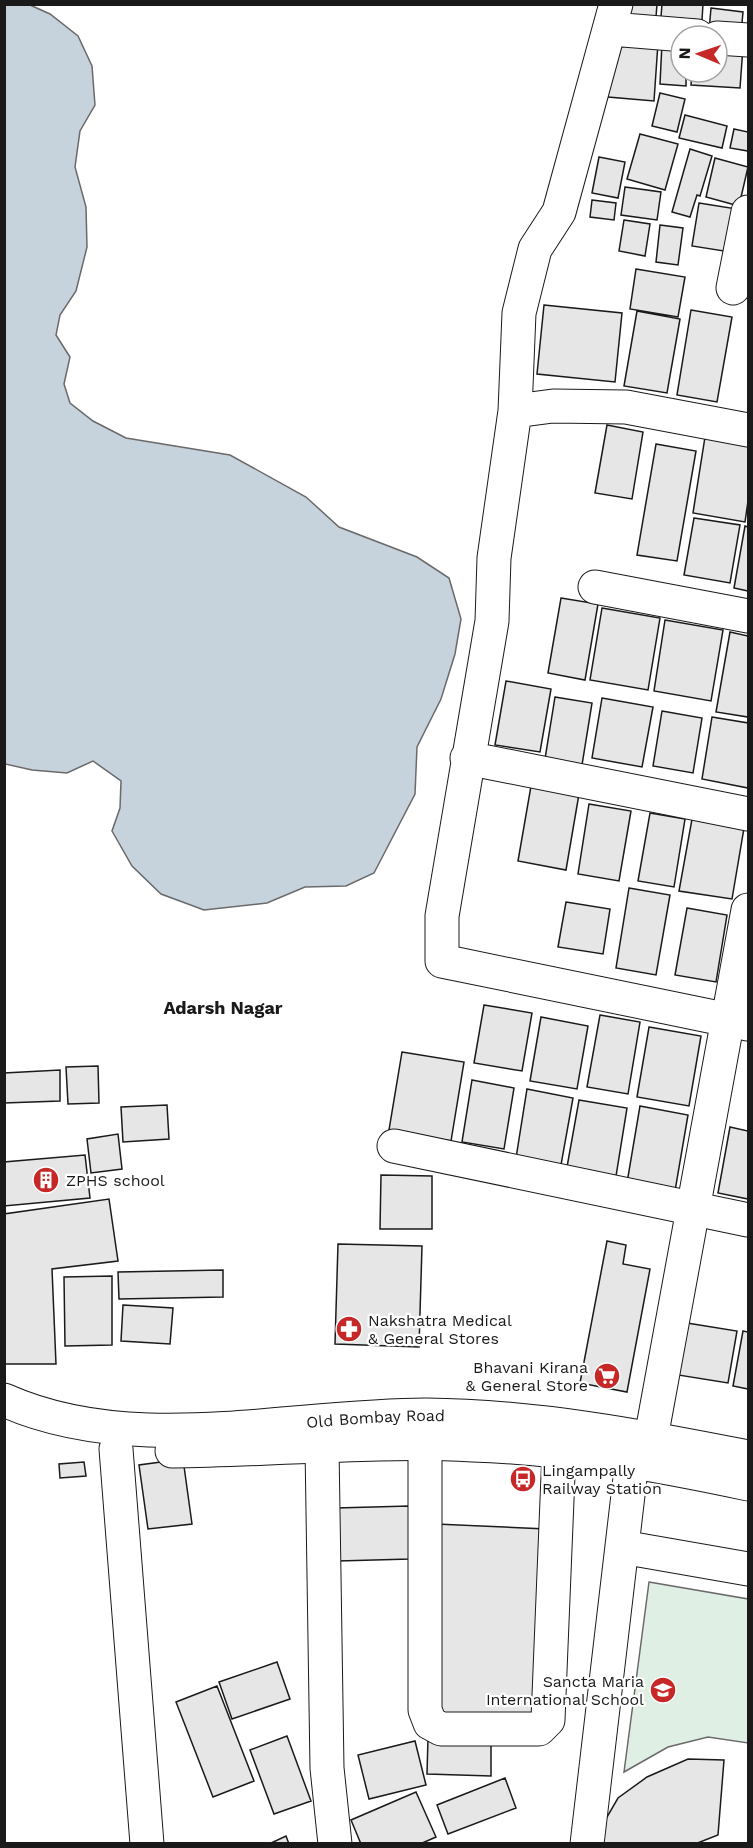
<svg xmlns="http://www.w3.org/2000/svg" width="753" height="1848" viewBox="0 0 753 1848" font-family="'Work Sans',sans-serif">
  <rect width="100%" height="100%" fill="#fff"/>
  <!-- green -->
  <path fill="#e0efe3" stroke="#6a6a6a" stroke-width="1.5" d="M 649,1582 L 748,1599 L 748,1743 L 708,1737 L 668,1747 L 624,1772 Z"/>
  <!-- water -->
  <path fill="#c6d2dc" stroke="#6a6a6a" stroke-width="1.5" d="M 30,5 L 50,14 L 78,36 L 92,66 L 95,105 L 80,131 L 75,167 L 86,207 L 87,247 L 76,291 L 60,315 L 56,335 L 70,357 L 64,384 L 70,403 L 93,421 L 126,438 L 230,455 L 306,497 L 339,527 L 417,557 L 449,578 L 461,619 L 455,654 L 441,699 L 417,747 L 415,794 L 374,873 L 346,886 L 305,887 L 267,903 L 204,910 L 161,894 L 132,866 L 112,831 L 120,808 L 121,781 L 93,761 L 67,773 L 32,770 L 5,764 L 4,5 Z"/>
  <!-- building -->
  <path fill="#e6e6e6" stroke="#1a1a1a" stroke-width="1.5" d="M 622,4 L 657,4 L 656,17 L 622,14 Z
    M 662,4 L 703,4 L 702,20 L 661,17 Z
    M 711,8 L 743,12 L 741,34 L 709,31 Z
    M 612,39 L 658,43 L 654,101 L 608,97 Z
    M 662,43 L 681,44 L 681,72 L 686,72 L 686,86 L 660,84 Z
    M 717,45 L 743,47 L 740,88 L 691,85 L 692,72 L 717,72 Z
    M 660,93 L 685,99 L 677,132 L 652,126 Z
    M 685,115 L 727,126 L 722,148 L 679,138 Z
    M 734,129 L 748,132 L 748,151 L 730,148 Z
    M 640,134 L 678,144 L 665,190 L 627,179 Z
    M 690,149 L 712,156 L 700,196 L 697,195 L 690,217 L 672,212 Z
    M 599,157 L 625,162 L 618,198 L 592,193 Z
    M 715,158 L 748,167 L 739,206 L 706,197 Z
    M 625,187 L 661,192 L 657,220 L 621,215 Z
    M 592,200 L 616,203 L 614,220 L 590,217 Z
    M 699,203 L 737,209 L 730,252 L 692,246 Z
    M 624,220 L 650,224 L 645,256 L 619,251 Z
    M 660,225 L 683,228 L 678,265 L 656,262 Z
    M 636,269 L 685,277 L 678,317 L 630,309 Z
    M 544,305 L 622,313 L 615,382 L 537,374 Z
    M 691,310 L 732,317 L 717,402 L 677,395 Z
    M 637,311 L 680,319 L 667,393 L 624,386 Z
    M 607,425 L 643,432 L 632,499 L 595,493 Z
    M 705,437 L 748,444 L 748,501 L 745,522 L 693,513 Z
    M 656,444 L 696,451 L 677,561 L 637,555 Z
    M 694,518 L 740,525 L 730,583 L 684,575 Z
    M 745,526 L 748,527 L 748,591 L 734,588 Z
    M 561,598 L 598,604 L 585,680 L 548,673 Z
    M 602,608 L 660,618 L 648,690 L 590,680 Z
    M 665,620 L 723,630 L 711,701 L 654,691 Z
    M 730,632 L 748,636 L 748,717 L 716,712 Z
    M 506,681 L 551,689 L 540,752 L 495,745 Z
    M 555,697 L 592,703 L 582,765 L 545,759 Z
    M 602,698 L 653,707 L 642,767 L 592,758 Z
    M 662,711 L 702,718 L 693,773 L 653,766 Z
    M 712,717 L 748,723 L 748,788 L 702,779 Z
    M 531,786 L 579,794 L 566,870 L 518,861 Z
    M 589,804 L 631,811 L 619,881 L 578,874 Z
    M 650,813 L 685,819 L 674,887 L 638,881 Z
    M 692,819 L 744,828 L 732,899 L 679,891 Z
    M 629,888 L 670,895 L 656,975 L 616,968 Z
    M 566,902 L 610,909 L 603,954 L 558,947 Z
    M 687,908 L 727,915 L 716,982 L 675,975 Z
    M 484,1005 L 532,1013 L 522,1071 L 474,1063 Z
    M 600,1015 L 640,1022 L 628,1094 L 587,1087 Z
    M 541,1017 L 588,1026 L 577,1089 L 530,1081 Z
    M 649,1027 L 701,1036 L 689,1106 L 637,1097 Z
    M 402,1052 L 464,1062 L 451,1141 L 389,1130 Z
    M 98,1066 L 99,1103 L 68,1104 L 66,1067 Z
    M 60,1070 L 60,1101 L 4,1103 L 4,1073 Z
    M 472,1080 L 514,1088 L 504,1149 L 462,1142 Z
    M 527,1089 L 573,1098 L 561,1165 L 516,1158 Z
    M 579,1100 L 627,1108 L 616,1176 L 567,1167 Z
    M 167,1105 L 169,1139 L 123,1142 L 121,1107 Z
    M 640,1106 L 688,1115 L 675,1191 L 627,1183 Z
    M 730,1127 L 748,1131 L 748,1199 L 718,1193 Z
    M 118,1134 L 122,1169 L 91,1173 L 87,1139 Z
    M 85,1155 L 90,1198 L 4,1206 L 4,1162 Z
    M 381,1175 L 432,1176 L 432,1229 L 380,1229 Z
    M 109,1199 L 118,1261 L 52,1269 L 56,1364 L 4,1364 L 4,1214 Z
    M 607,1241 L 626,1245 L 623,1264 L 650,1269 L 627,1392 L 580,1383 Z
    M 338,1244 L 422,1246 L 419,1347 L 335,1344 Z
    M 223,1270 L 223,1297 L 119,1299 L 118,1272 Z
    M 112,1276 L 112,1345 L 65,1346 L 64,1277 Z
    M 123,1305 L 173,1308 L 170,1344 L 121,1341 Z
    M 687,1323 L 737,1331 L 728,1383 L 678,1375 Z
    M 743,1331 L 748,1332 L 748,1389 L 733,1386 Z
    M 183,1459 L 192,1524 L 148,1529 L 139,1465 Z
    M 84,1462 L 86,1476 L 60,1478 L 59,1464 Z
    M 409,1506 L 410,1559 L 338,1561 L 336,1508 Z
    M 436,1524 L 546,1529 L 540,1721 L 438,1717 Z
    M 277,1662 L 290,1699 L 232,1719 L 219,1682 Z
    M 217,1686 L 254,1781 L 213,1797 L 176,1702 Z
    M 287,1736 L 311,1801 L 274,1814 L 250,1750 Z
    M 428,1738 L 491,1740 L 491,1776 L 427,1774 Z
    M 415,1741 L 426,1785 L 369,1799 L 358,1755 Z
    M 688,1759 L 724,1760 L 718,1835 L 695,1844 L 597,1844 L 600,1829 L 618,1798 L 647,1777 Z
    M 505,1778 L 516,1808 L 448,1834 L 437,1805 Z
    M 416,1792 L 436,1837 L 420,1844 L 361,1844 L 351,1820 Z
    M 286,1836 L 289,1844 L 269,1844 Z"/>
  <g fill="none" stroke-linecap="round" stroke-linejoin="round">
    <defs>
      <path id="minor" d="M 616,4 L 559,212 L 535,249 L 519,313 L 515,411 L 553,406 L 626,407 L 748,430
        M 611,29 L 697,36
        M 717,38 L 748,40
        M 733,288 L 748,212
        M 515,411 L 494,558 L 492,621 L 442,916 L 442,961 L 748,1024
        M 595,587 L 748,616
        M 467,758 L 748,814
        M 394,1146 L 748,1220
        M 651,1438 L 748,910
        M 425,1444 L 425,1710 L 430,1723 L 441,1729 L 539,1729 L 548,1720 L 559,1451
        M 322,1447 L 327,1768 L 335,1844
        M 116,1449 L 147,1844
        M 622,1547 L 748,1569
        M 587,1844 L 632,1461"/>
      <g id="major">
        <path id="s1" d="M 4,1400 C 133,1458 289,1415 426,1415 C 535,1416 642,1436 748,1457"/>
        <path d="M 172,1451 C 272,1450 373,1440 473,1445 C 566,1448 658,1465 748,1484"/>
      </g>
    </defs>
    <!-- minor casing -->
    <use href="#minor" stroke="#1a1a1a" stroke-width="35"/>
    <!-- major casing -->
    <use href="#major" stroke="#1a1a1a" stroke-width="35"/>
    <!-- minor -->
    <use href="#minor" stroke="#fff" stroke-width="33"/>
    <!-- major -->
    <use href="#major" stroke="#fff" stroke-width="33"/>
  </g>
  <!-- icons -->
  <defs>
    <symbol id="building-disc" viewBox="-11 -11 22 22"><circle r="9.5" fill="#c62828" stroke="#fff"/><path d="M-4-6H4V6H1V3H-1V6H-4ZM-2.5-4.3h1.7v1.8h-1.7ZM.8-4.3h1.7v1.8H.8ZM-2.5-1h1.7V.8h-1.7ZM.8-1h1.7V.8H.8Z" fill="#fff"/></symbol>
    <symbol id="pharmacy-disc" viewBox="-11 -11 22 22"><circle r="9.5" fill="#c62828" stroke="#fff"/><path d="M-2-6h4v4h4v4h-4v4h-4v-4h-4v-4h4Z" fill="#fff"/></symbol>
    <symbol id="supermarket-disc" viewBox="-11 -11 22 22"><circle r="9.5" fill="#c62828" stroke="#fff"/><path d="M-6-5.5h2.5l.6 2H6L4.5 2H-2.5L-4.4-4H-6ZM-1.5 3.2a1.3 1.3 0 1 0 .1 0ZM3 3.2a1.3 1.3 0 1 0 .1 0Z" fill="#fff"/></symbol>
    <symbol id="bus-disc" viewBox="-11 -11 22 22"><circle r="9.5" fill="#c62828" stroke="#fff"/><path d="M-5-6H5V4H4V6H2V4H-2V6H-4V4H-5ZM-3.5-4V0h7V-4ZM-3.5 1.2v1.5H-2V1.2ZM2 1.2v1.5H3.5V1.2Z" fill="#fff"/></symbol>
    <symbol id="school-disc" viewBox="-11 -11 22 22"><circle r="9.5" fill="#c62828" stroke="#fff"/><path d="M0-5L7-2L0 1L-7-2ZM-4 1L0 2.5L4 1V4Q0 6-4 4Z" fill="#fff"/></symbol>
  </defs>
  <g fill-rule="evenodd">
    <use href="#building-disc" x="31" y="1165" width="30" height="30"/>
    <use href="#pharmacy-disc" x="334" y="1314" width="30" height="30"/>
    <use href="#supermarket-disc" x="592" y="1361" width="30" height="30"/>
    <use href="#bus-disc" x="508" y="1464" width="30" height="30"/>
    <use href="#school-disc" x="648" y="1675" width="30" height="30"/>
  </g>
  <g text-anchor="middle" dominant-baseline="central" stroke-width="4.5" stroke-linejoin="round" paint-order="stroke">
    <!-- poi labels -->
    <g font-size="16" fill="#1a1a1a" stroke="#fff" text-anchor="start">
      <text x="66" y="1180">ZPHS school</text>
      <text x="368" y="1320">Nakshatra Medical<tspan x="368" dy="18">&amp; General Stores</tspan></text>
      <text x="588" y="1367" text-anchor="end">Bhavani Kirana<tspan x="588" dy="18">&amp; General Store</tspan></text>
      <text x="542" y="1470">Lingampally<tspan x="542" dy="18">Railway Station</tspan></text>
      <text x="644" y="1681" text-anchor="end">Sancta Maria<tspan x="644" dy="18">International School</tspan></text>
    </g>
    <!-- street labels -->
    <g font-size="16" fill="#1a1a1a" stroke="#fff">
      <text stroke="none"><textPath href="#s1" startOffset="376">Old Bombay Road</textPath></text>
    </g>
    <!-- neighbourhood labels -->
    <g font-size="18" font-weight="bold" fill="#1a1a1a" stroke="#fff">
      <text x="223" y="1007">Adarsh Nagar</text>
    </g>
  </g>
  <!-- border -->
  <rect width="753" height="1848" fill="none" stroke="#1a1a1a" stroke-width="12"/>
  <!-- north arrow -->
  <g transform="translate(699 54) rotate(272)"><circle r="28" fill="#ffffff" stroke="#a3a3a3" stroke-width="1.5"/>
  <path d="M0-4.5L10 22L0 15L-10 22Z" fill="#c62828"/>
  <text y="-9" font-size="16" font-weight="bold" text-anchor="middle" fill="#1a1a1a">N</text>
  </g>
</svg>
